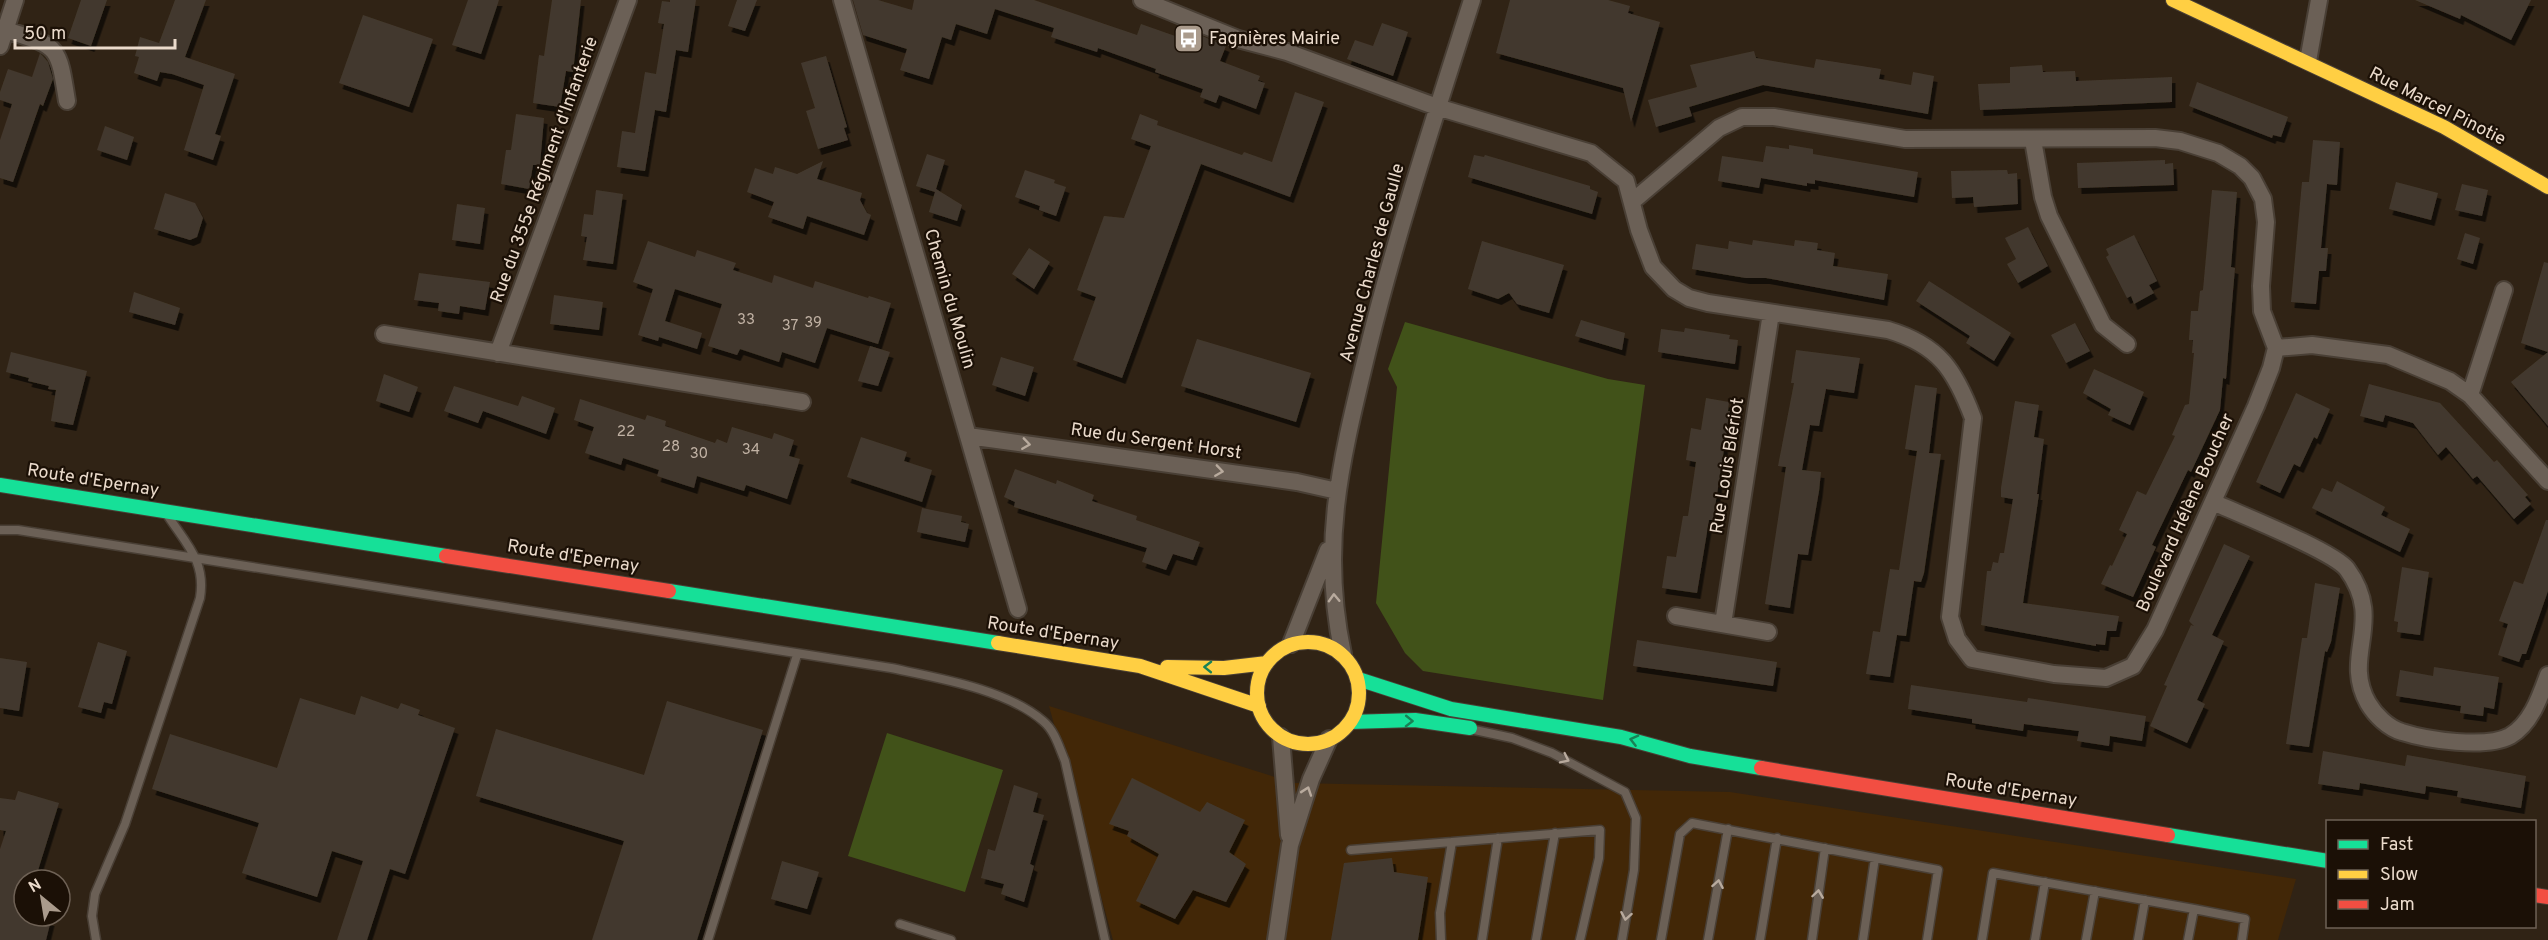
<svg xmlns="http://www.w3.org/2000/svg" width="2548" height="940" viewBox="0 0 2548 940" font-family="Overpass,sans-serif">
  <defs>
    <filter id="shadow"><feDropShadow dx="3.5" dy="6" stdDeviation="0" flood-color="#0009"/></filter>
  </defs>
  <rect width="100%" height="100%" fill="#302315"/>
  <!-- built -->
  <path fill="#422707" d="M 1049,706 L 1294,783 L 1730,792 L 2296,879 L 2278,940 L 1113,940 Z"/>
  <!-- green -->
  <path fill="#415219" d="M 1405,322 L 1608,379 L 1645,385 L 1603,700 L 1423,671 L 1405,653 L 1376,603 L 1397,387 L 1388,369 Z
    M 887,733 L 1003,770 L 965,892 L 848,856 Z"/>
  <!-- building -->
  <path fill="#43392d" filter="url(#shadow)" d="M 81,0 L 107,0 L 91,46 L 68,38 Z
    M 175,0 L 206,0 L 185,57 L 235,74 L 215,134 L 221,136 L 213,160 L 184,150 L 204,85 L 172,74 L 160,72 L 157,81 L 134,73 L 139,57 L 135,56 L 140,37 L 159,43 Z
    M 468,0 L 499,0 L 481,54 L 452,45 Z
    M 552,0 L 581,0 L 573,72 L 566,71 L 560,107 L 533,103 L 539,55 L 544,56 Z
    M 670,0 L 696,0 L 688,52 L 676,50 L 666,112 L 655,110 L 645,171 L 617,167 L 622,131 L 635,133 L 645,72 L 656,74 L 664,24 L 658,23 L 662,1 L 670,2 Z
    M 737,0 L 757,0 L 745,31 L 728,26 Z
    M 853,0 L 878,0 L 912,10 L 914,0 L 1034,0 L 1137,35 L 1141,24 L 1178,37 L 1181,27 L 1226,46 L 1220,61 L 1260,76 L 1258,81 L 1265,83 L 1256,109 L 1219,95 L 1216,103 L 1200,97 L 1203,89 L 1155,72 L 1156,69 L 1098,48 L 1097,52 L 1051,37 L 1054,28 L 995,9 L 987,34 L 956,24 L 951,40 L 942,37 L 929,79 L 900,70 L 907,49 L 863,35 Z
    M 1510,0 L 1608,0 L 1630,6 L 1628,13 L 1660,22 L 1631,122 L 1623,88 L 1496,53 Z
    M 2415,0 L 2531,0 L 2511,40 L 2461,15 L 2460,19 Z
    M 363,15 L 433,39 L 409,107 L 339,83 Z
    M 1382,23 L 1408,32 L 1393,76 L 1347,59 L 1355,40 L 1373,46 Z
    M 1754,51 L 1756,58 L 1814,68 L 1816,59 L 1881,69 L 1879,79 L 1911,85 L 1913,72 L 1934,76 L 1928,114 L 1763,85 L 1689,107 L 1692,116 L 1656,127 L 1648,100 L 1697,87 L 1690,65 Z
    M 40,53 L 48,62 L 53,79 L 43,106 L 40,104 L 13,182 L 0,178 L 0,140 L 12,104 L 0,100 L 0,92 L 8,69 L 32,77 Z
    M 826,56 L 847,127 L 844,128 L 848,140 L 818,149 L 806,111 L 815,108 L 801,63 Z
    M 2042,65 L 2043,72 L 2075,71 L 2076,81 L 2172,77 L 2172,102 L 1980,110 L 1978,84 L 2010,83 L 2010,67 Z
    M 2197,82 L 2288,117 L 2281,137 L 2273,135 L 2272,138 L 2189,106 Z
    M 1295,92 L 1324,102 L 1290,197 L 1201,164 L 1122,378 L 1073,360 L 1096,297 L 1077,290 L 1104,216 L 1124,218 L 1151,146 L 1131,139 L 1140,114 L 1158,121 L 1157,125 L 1242,155 L 1244,152 L 1272,162 Z
    M 516,114 L 544,118 L 540,165 L 533,165 L 529,189 L 501,184 L 506,150 L 511,150 Z
    M 105,126 L 134,137 L 127,160 L 97,150 Z
    M 2313,140 L 2340,142 L 2337,185 L 2327,184 L 2321,248 L 2328,248 L 2326,271 L 2319,271 L 2316,304 L 2291,302 L 2302,182 L 2309,182 Z
    M 1789,145 L 1813,149 L 1813,154 L 1918,172 L 1914,197 L 1815,180 L 1815,184 L 1807,183 L 1807,186 L 1761,178 L 1759,188 L 1718,181 L 1722,156 L 1763,162 L 1766,146 L 1789,149 Z
    M 927,154 L 945,160 L 936,189 L 962,205 L 957,221 L 929,212 L 935,192 L 916,186 Z
    M 1474,155 L 1484,157 L 1485,155 L 1590,186 L 1590,189 L 1598,192 L 1592,214 L 1468,177 Z
    M 2165,160 L 2165,164 L 2173,163 L 2174,185 L 2078,188 L 2077,163 Z
    M 823,161 L 817,179 L 862,193 L 860,200 L 867,213 L 871,215 L 864,235 L 807,216 L 803,229 L 768,217 L 774,202 L 747,192 L 755,168 L 773,174 L 775,167 L 797,174 Z
    M 1025,170 L 1055,180 L 1054,183 L 1066,187 L 1056,216 L 1039,210 L 1040,206 L 1015,197 Z
    M 2007,170 L 2008,174 L 2017,173 L 2018,204 L 1974,207 L 1973,197 L 1952,198 L 1951,171 Z
    M 2396,182 L 2438,193 L 2431,220 L 2389,209 Z
    M 2462,184 L 2488,190 L 2482,216 L 2455,210 Z
    M 596,190 L 623,194 L 613,264 L 583,260 L 587,237 L 581,236 L 584,214 L 593,215 Z
    M 2212,190 L 2237,192 L 2231,267 L 2235,268 L 2233,291 L 2226,379 L 2223,378 L 2220,410 L 2191,472 L 2188,470 L 2152,545 L 2156,547 L 2133,597 L 2101,584 L 2110,565 L 2112,566 L 2127,534 L 2119,530 L 2137,491 L 2146,495 L 2175,436 L 2172,435 L 2185,405 L 2189,404 L 2194,353 L 2192,353 L 2193,340 L 2189,340 L 2191,311 L 2198,311 L 2200,291 L 2203,290 Z
    M 165,193 L 195,203 L 203,218 L 197,237 L 190,240 L 154,229 Z
    M 457,204 L 485,208 L 480,244 L 452,240 Z
    M 2028,227 L 2048,266 L 2018,283 L 2007,264 L 2016,259 L 2005,238 Z
    M 2465,233 L 2480,238 L 2473,264 L 2457,259 Z
    M 2134,235 L 2157,281 L 2149,285 L 2154,293 L 2134,304 L 2131,296 L 2127,298 L 2106,257 L 2109,255 L 2106,249 Z
    M 1753,240 L 1794,246 L 1795,240 L 1818,243 L 1817,250 L 1835,253 L 1833,266 L 1888,274 L 1884,300 L 1766,278 L 1746,278 L 1692,269 L 1696,244 L 1728,249 L 1729,241 L 1752,245 Z
    M 648,241 L 695,257 L 697,250 L 736,263 L 733,270 L 772,283 L 774,275 L 813,288 L 815,281 L 868,298 L 869,296 L 891,303 L 878,344 L 827,328 L 815,363 L 782,352 L 779,362 L 740,349 L 737,355 L 708,346 L 722,304 L 675,289 L 665,321 L 702,333 L 697,349 L 659,337 L 658,341 L 638,335 L 653,289 L 633,282 Z
    M 1482,241 L 1564,265 L 1549,313 L 1517,304 L 1509,293 L 1498,299 L 1468,289 Z
    M 1029,248 L 1050,262 L 1034,289 L 1012,274 Z
    M 2544,262 L 2548,263 L 2548,426 L 2511,382 L 2548,352 L 2521,343 Z
    M 419,273 L 490,282 L 485,310 L 460,306 L 459,314 L 438,311 L 439,303 L 414,300 Z
    M 1929,281 L 2011,333 L 1994,361 L 1966,343 L 1970,336 L 1916,301 Z
    M 134,292 L 180,308 L 175,325 L 129,312 Z
    M 554,295 L 603,302 L 599,330 L 550,324 Z
    M 1581,320 L 1625,333 L 1622,350 L 1575,336 Z
    M 2075,323 L 2090,351 L 2066,363 L 2051,335 Z
    M 1685,328 L 1730,335 L 1729,339 L 1738,340 L 1735,364 L 1658,352 L 1661,329 L 1684,332 Z
    M 1197,339 L 1311,373 L 1296,422 L 1181,386 Z
    M 870,346 L 890,352 L 878,386 L 858,381 Z
    M 1796,350 L 1860,358 L 1854,393 L 1826,389 L 1819,426 L 1810,425 L 1802,470 L 1821,472 L 1819,491 L 1808,555 L 1798,554 L 1790,608 L 1765,604 L 1786,467 L 1778,466 L 1794,383 L 1791,383 Z
    M 11,352 L 87,371 L 73,425 L 51,421 L 56,390 L 48,389 L 49,386 L 28,381 L 29,378 L 6,372 Z
    M 1001,357 L 1034,367 L 1025,396 L 992,385 Z
    M 2094,369 L 2144,392 L 2130,425 L 2108,415 L 2111,409 L 2083,393 Z
    M 384,374 L 418,387 L 409,412 L 376,401 Z
    M 2369,384 L 2440,403 L 2494,462 L 2497,460 L 2528,495 L 2525,497 L 2531,504 L 2514,519 L 2477,476 L 2473,479 L 2446,447 L 2438,455 L 2413,423 L 2385,415 L 2383,422 L 2360,416 Z
    M 1915,385 L 1937,388 L 1929,453 L 1941,454 L 1924,573 L 1921,582 L 1914,581 L 1906,636 L 1897,635 L 1890,677 L 1866,674 L 1873,631 L 1880,632 L 1890,569 L 1899,570 L 1917,451 L 1905,449 Z
    M 454,386 L 518,406 L 522,396 L 555,408 L 546,434 L 483,411 L 478,423 L 444,411 Z
    M 2296,393 L 2330,409 L 2317,439 L 2314,437 L 2300,467 L 2294,464 L 2280,493 L 2256,482 Z
    M 1706,398 L 1729,402 L 1728,411 L 1730,411 L 1713,520 L 1709,520 L 1697,593 L 1662,588 L 1667,556 L 1676,557 L 1683,516 L 1688,516 L 1696,462 L 1686,460 L 1691,428 L 1701,430 Z
    M 580,399 L 645,420 L 647,415 L 666,421 L 665,426 L 715,443 L 717,439 L 727,443 L 732,427 L 772,439 L 774,433 L 794,440 L 789,456 L 800,459 L 787,499 L 746,485 L 744,491 L 697,476 L 694,488 L 657,476 L 659,470 L 623,458 L 621,465 L 585,453 L 594,427 L 574,420 Z
    M 2015,401 L 2039,405 L 2034,437 L 2044,439 L 2037,494 L 2039,494 L 2023,603 L 2119,616 L 2116,631 L 2107,631 L 2105,645 L 2096,644 L 2096,646 L 1981,625 L 1987,571 L 1991,571 L 1993,562 L 1998,563 L 2000,553 L 2004,553 L 2013,499 L 2001,497 L 2001,488 Z
    M 861,437 L 907,452 L 904,461 L 932,470 L 922,502 L 847,477 Z
    M 1015,469 L 1056,484 L 1057,480 L 1094,495 L 1092,501 L 1137,516 L 1136,520 L 1200,542 L 1193,560 L 1173,554 L 1166,570 L 1142,562 L 1147,548 L 1014,507 L 1015,502 L 1004,497 Z
    M 2337,481 L 2385,507 L 2381,515 L 2410,529 L 2400,552 L 2312,508 L 2322,488 L 2332,492 Z
    M 922,508 L 962,516 L 961,522 L 969,524 L 965,542 L 917,532 Z
    M 2546,520 L 2548,520 L 2548,591 L 2526,654 L 2522,654 L 2519,662 L 2498,655 L 2508,624 L 2499,621 L 2514,581 L 2523,584 Z
    M 2224,544 L 2250,556 L 2212,635 L 2224,641 L 2197,700 L 2205,704 L 2187,743 L 2150,726 L 2167,686 L 2164,685 L 2191,625 L 2194,626 L 2189,621 Z
    M 2402,567 L 2429,572 L 2420,635 L 2397,632 L 2398,622 L 2394,621 Z
    M 2315,583 L 2340,588 L 2331,642 L 2327,652 L 2325,651 L 2309,747 L 2286,744 L 2302,638 L 2307,638 Z
    M 1637,640 L 1777,662 L 1773,686 L 1633,666 Z
    M 98,642 L 127,651 L 112,704 L 104,702 L 101,713 L 78,707 Z
    M 0,658 L 27,662 L 19,711 L 0,708 Z
    M 2434,667 L 2499,677 L 2494,709 L 2484,707 L 2483,716 L 2460,713 L 2461,706 L 2396,696 L 2400,670 L 2433,676 Z
    M 1911,685 L 2027,702 L 2028,698 L 2146,716 L 2142,741 L 2110,736 L 2109,746 L 2077,741 L 2079,731 L 2024,724 L 2023,731 L 1972,723 L 1972,719 L 1908,709 Z
    M 361,696 L 398,709 L 401,703 L 420,710 L 418,715 L 455,728 L 405,874 L 390,869 L 367,940 L 337,940 L 363,861 L 332,851 L 317,897 L 242,873 L 259,823 L 152,789 L 170,734 L 277,768 L 300,698 L 355,715 Z
    M 667,701 L 763,730 L 697,940 L 592,940 L 624,841 L 476,796 L 496,729 L 644,775 Z
    M 2323,751 L 2405,766 L 2407,755 L 2526,776 L 2521,808 L 2457,797 L 2458,791 L 2426,786 L 2425,794 L 2360,783 L 2359,790 L 2318,784 Z
    M 1132,778 L 1200,812 L 1207,802 L 1245,820 L 1229,852 L 1246,864 L 1226,902 L 1193,890 L 1175,919 L 1136,901 L 1159,854 L 1127,836 L 1129,831 L 1109,824 Z
    M 1014,785 L 1038,793 L 1033,812 L 1044,815 L 1030,864 L 1034,866 L 1024,902 L 1001,894 L 1004,884 L 981,878 L 988,849 L 995,851 Z
    M 18,791 L 59,803 L 35,880 L 24,880 L 24,916 L 51,920 L 46,940 L 0,940 L 0,849 L 6,831 L 0,830 L 0,798 L 15,800 Z
    M 1392,858 L 1394,872 L 1428,877 L 1418,940 L 1331,940 L 1344,863 Z
    M 782,861 L 819,872 L 807,909 L 771,899 Z"/>
  <g fill="none" stroke-linecap="round" stroke-linejoin="round">
    <defs>
      <path id="lane" d="M 0,530 L 18,530 L 891,668 C 938,678 1006,689 1043,721 C 1055,731 1059,747 1065,761 L 1105,940
        M 1470,729 L 1512,738 L 1552,753 L 1625,792 L 1636,818 L 1634,870 L 1622,940
        M 1351,850 L 1452,842
        M 2194,909 L 2245,919 L 2242,940
        M 900,924 L 951,940
        M 96,940 L 92,916 L 95,894 L 125,824 L 200,598 C 206,562 187,545 168,516
        M 708,940 L 797,655
        M 1441,940 L 1440,913 L 1452,842 L 1600,830 L 1599,858 L 1580,940
        M 1482,940 L 1498,838
        M 1536,940 L 1555,833
        M 1661,940 L 1680,834 L 1692,823 L 1938,870 L 1927,940
        M 1708,940 L 1728,829
        M 1760,940 L 1777,838
        M 1812,940 L 1825,848
        M 1863,940 L 1875,858
        M 1982,940 L 1993,873 L 2194,909 L 2188,940
        M 2035,940 L 2045,882
        M 2086,940 L 2095,891
        M 2138,940 L 2145,900"/>
      <path id="street" d="M 842,0 L 1018,609
        M 1142,0 L 1238,39 L 1287,52 L 1437,107 L 1591,153 L 1626,181 L 1639,230 L 1653,267 L 1674,289 L 1689,298 L 1708,303 L 1888,330 C 1939,345 1955,370 1973,418 L 1950,617 L 1957,639 L 1972,659 L 2054,674 L 2106,678 L 2133,666 L 2155,630 L 2256,406 L 2271,368 L 2276,348 L 2262,311 L 2261,286 L 2266,222 L 2263,199 L 2252,178 L 2240,166 L 2218,153 L 2180,141 L 2155,138 L 1905,139 L 1774,117 L 1742,117 L 1719,128 L 1633,201
        M 6,30 C 59,47 58,44 67,101
        M 0,46 L 15,0
        M 2308,61 L 2319,0
        M 2033,140 L 2043,197 L 2049,216 L 2103,325 L 2127,344
        M 384,334 L 802,402
        M 2276,348 L 2312,345 L 2388,355 L 2450,381 L 2470,395 L 2548,481
        M 498,353 L 628,0
        M 2470,395 L 2504,290
        M 968,436 L 1297,482 L 1337,491
        M 2213,502 C 2239,514 2333,551 2347,569 C 2386,622 2341,655 2368,703 C 2375,715 2388,728 2402,732 C 2427,740 2486,749 2510,736 C 2531,724 2540,697 2548,675
        M 1676,616 L 1768,632
        M 1723,624 L 1771,313
        M 1291,644 L 1328,550
        M 1343,654 C 1319,543 1342,457 1368,349 C 1397,231 1435,116 1472,0
        M 1281,737 L 1289,835
        M 1276,940 L 1290,845 L 1311,779 L 1329,739"/>
      <path id="fast" d="M 0,485 L 446,556
        M 669,591 L 998,643
        M 1358,679 L 1451,709 L 1621,737 L 1690,756 L 1761,768
        M 1350,722 L 1415,720 L 1470,728
        M 2168,835 L 2328,861"/>
      <path id="slow" d="M 2173,0 L 2444,127 L 2548,187
        M1257 693a51 51 0 1 1 102 0a51 51 0 1 1-102 0Z
        M 998,643 L 1140,666 L 1259,706
        M 1167,667 L 1224,668 L 1267,663"/>
      <path id="jam" d="M 446,556 L 669,591
        M 1761,768 L 2168,835
        M 2534,895 L 2548,897"/>
    </defs>
    <!-- lane casing -->
    <use href="#lane" stroke="#493f35" stroke-width="11"/>
    <!-- street casing -->
    <use href="#street" stroke="#493f35" stroke-width="20"/>
    <!-- fast casing -->
    <use href="#fast" stroke="#493f35" stroke-width="16"/>
    <!-- slow casing -->
    <use href="#slow" stroke="#493f35" stroke-width="16"/>
    <!-- jam casing -->
    <use href="#jam" stroke="#493f35" stroke-width="16"/>
    <!-- lane -->
    <use href="#lane" stroke="#6b6056" stroke-width="8"/>
    <!-- street -->
    <use href="#street" stroke="#6b6056" stroke-width="16"/>
    <!-- fast -->
    <use href="#fast" stroke="#16e098" stroke-width="14"/>
    <!-- slow -->
    <use href="#slow" stroke="#ffcf43" stroke-width="14"/>
    <!-- jam -->
    <use href="#jam" stroke="#f24e42" stroke-width="14"/>
  </g>
  <!-- one-way arrows -->
  <defs><path id="oneway-chevron" d="M-2-3.5L2.5 0L-2 3.5" fill="none" stroke-width="1.6" stroke-linecap="round" stroke-linejoin="round" transform="scale(1.5)"/></defs>
  <g stroke="#b8aa9d">
    <use href="#oneway-chevron" transform="translate(1026 444) rotate(8)"/>
    <use href="#oneway-chevron" transform="translate(1219 471) rotate(8)"/>
    <use href="#oneway-chevron" transform="translate(1334 598) rotate(-92)"/>
    <use href="#oneway-chevron" transform="translate(1565 759) rotate(26)"/>
    <use href="#oneway-chevron" transform="translate(1307 791) rotate(-71)"/>
    <use href="#oneway-chevron" transform="translate(1718 884) rotate(-80)"/>
    <use href="#oneway-chevron" transform="translate(1818 894) rotate(-82)"/>
    <use href="#oneway-chevron" transform="translate(1626 916) rotate(100)"/>
  </g>
  <g stroke="#188256">
    <use href="#oneway-chevron" transform="translate(1208 667) rotate(-179)"/>
    <use href="#oneway-chevron" transform="translate(1409 721) rotate(1)"/>
    <use href="#oneway-chevron" transform="translate(1634 740) rotate(-166)"/>
  </g>
  <!-- icons -->
  <defs>
    <symbol id="bus-square" viewBox="-11 -11 22 22"><rect x="-9" y="-9" width="18" height="18" rx="4" fill="#aa9b8c" stroke="#1b1006"/><path d="M-5-6H5V4H4V6H2V4H-2V6H-4V4H-5ZM-3.5-4V0h7V-4ZM-3.5 1.2v1.5H-2V1.2ZM2 1.2v1.5H3.5V1.2Z" fill="#fff"/></symbol>
  </defs>
  <g fill-rule="evenodd">
    <use href="#bus-square" x="1172" y="22" width="33" height="33"/>
  </g>
  <g text-anchor="middle" dominant-baseline="central" stroke-width="4.5" stroke-linejoin="round" paint-order="stroke">
    <!-- number labels -->
    <g font-size="15" fill="#c1b2a4">
      <text x="746" y="320">33</text>
      <text x="813" y="323">39</text>
      <text x="790" y="326">37</text>
      <text x="626" y="432">22</text>
      <text x="671" y="447">28</text>
      <text x="751" y="450">34</text>
      <text x="699" y="454">30</text>
    </g>
    <!-- poi labels -->
    <g font-size="18" fill="#ebdbcc" stroke="#1b1006" text-anchor="start">
      <text x="1209" y="39">Fagnières Mairie</text>
    </g>
    <!-- street labels -->
    <g font-size="18" fill="#ebdbcc" stroke="#1b1006">
      <text transform="translate(2437 107) rotate(27)">Rue Marcel Pinotie</text>
      <text transform="translate(545 170) rotate(-70)">Rue du 355e Régiment d'Infanterie</text>
      <text transform="translate(1373 263) rotate(-75)">Avenue Charles de Gaulle</text>
      <text transform="translate(949 299) rotate(74)">Chemin du Moulin</text>
      <text transform="translate(1156 442) rotate(8)">Rue du Sergent Horst</text>
      <text transform="translate(1728 466) rotate(-81)">Rue Louis Blériot</text>
      <text transform="translate(93 481) rotate(9)">Route d'Epernay</text>
      <text transform="translate(2186 513) rotate(-66)">Boulevard Hélène Boucher</text>
      <text transform="translate(573 557) rotate(9)">Route d'Epernay</text>
      <text transform="translate(1053 634) rotate(9)">Route d'Epernay</text>
      <text transform="translate(2011 791) rotate(9)">Route d'Epernay</text>
    </g>
  </g>
  <!-- legend -->
  <rect x="2326" y="820" width="210" height="108" fill="#1b1006" stroke="#6e6155" stroke-width="1.5"/>
  <rect x="2338" y="840" width="30" height="9" fill="#16e098" stroke="#6e6155" stroke-width="1.5"/>
  <text x="2380" y="850" font-size="18" fill="#ebdbcc">Fast</text>
  <rect x="2338" y="870" width="30" height="9" fill="#ffcf43" stroke="#6e6155" stroke-width="1.5"/>
  <text x="2380" y="880" font-size="18" fill="#ebdbcc">Slow</text>
  <rect x="2338" y="900" width="30" height="9" fill="#f24e42" stroke="#6e6155" stroke-width="1.5"/>
  <text x="2380" y="910" font-size="18" fill="#ebdbcc">Jam</text>
  <!-- north arrow -->
  <g transform="translate(42 898) rotate(330)"><circle r="28" fill="#1b1006" stroke="#6e6155" stroke-width="1.5"/>
  <path d="M0-4.5L10 22L0 15L-10 22Z" fill="#aa9b8c"/>
  <text y="-9" font-size="16" font-weight="bold" text-anchor="middle" fill="#ebdbcc">N</text>
  </g>
  <!-- scale -->
  <path d="M15 39v9h160v-9" fill="none" stroke="#ebdbcc" stroke-width="3"/>
  <text x="24" y="39" font-size="18" fill="#ebdbcc" stroke="#1b1006" stroke-width="4.5" paint-order="stroke">50 m</text>
</svg>
